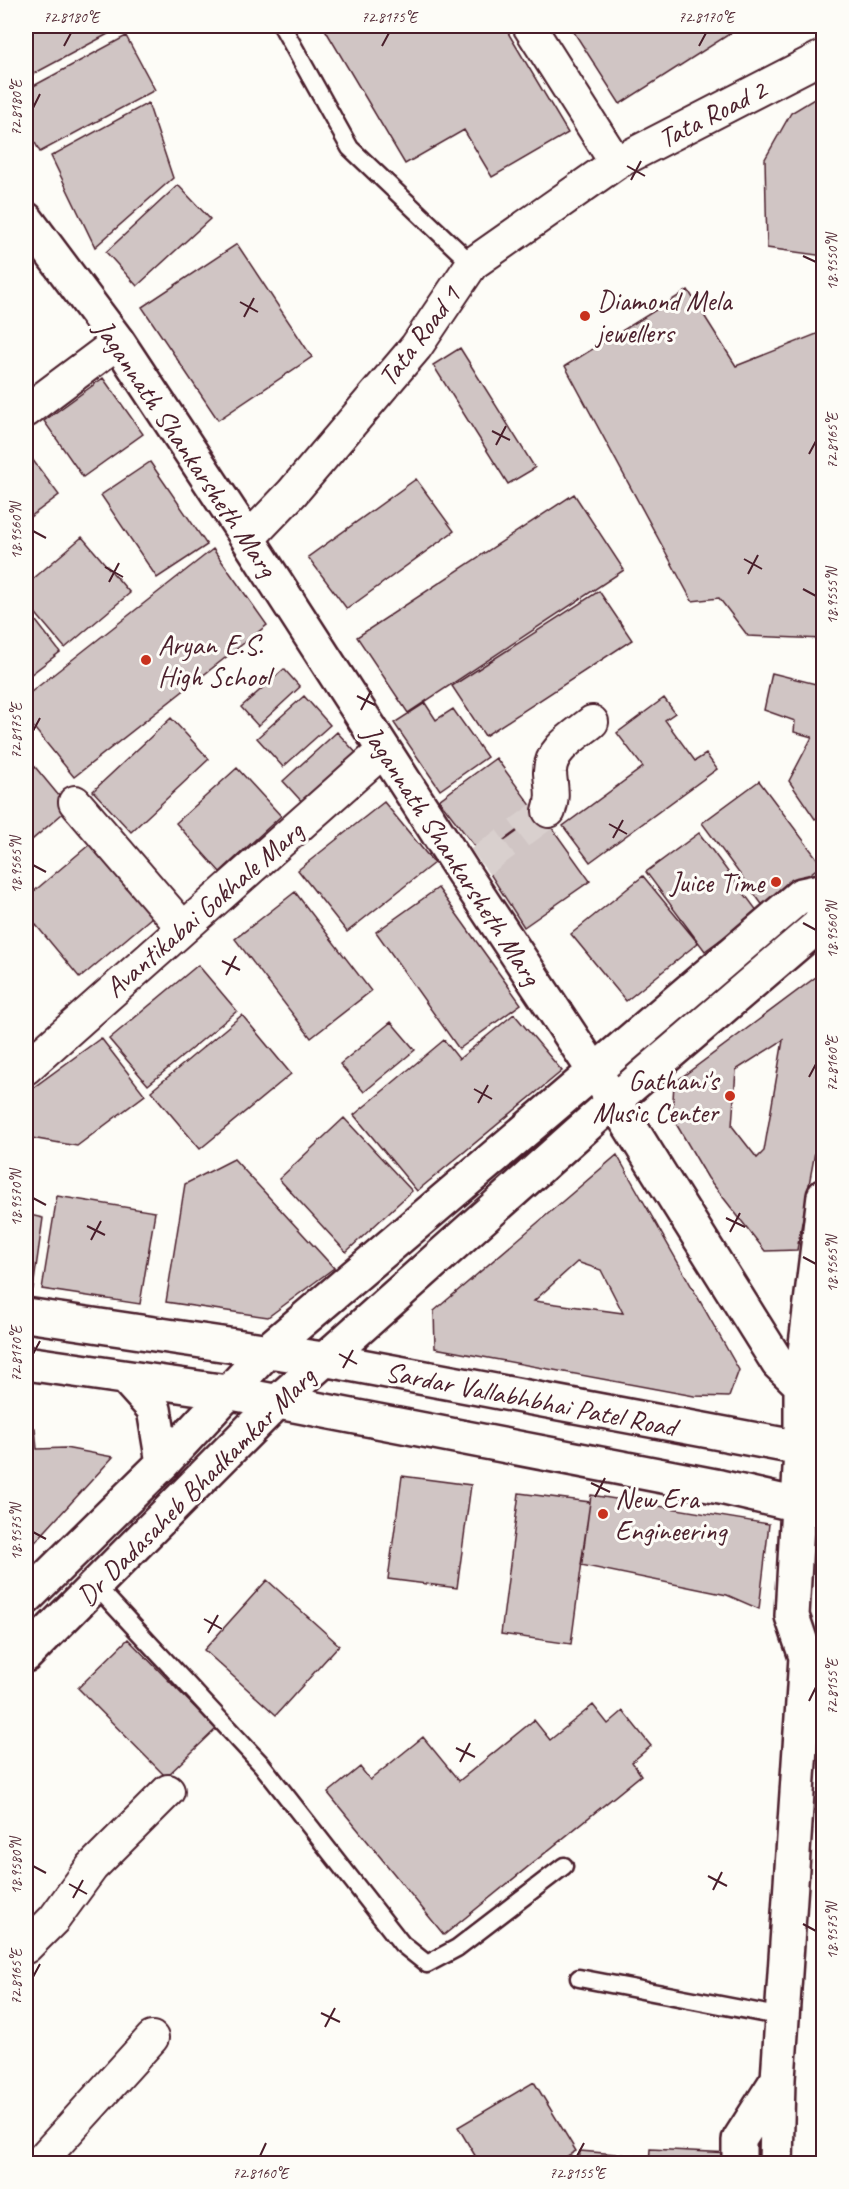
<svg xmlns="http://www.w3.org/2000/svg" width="849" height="2189" viewBox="0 0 849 2189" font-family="Caveat,sans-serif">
  <rect width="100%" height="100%" fill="#fdfcf7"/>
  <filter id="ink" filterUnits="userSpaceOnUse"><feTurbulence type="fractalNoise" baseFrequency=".0167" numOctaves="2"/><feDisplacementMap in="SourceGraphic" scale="12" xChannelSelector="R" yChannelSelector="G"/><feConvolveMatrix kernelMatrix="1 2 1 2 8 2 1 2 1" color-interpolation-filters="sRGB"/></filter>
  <g filter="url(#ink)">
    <!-- building -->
    <path fill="#d0c5c4" stroke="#4a1f2b" stroke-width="1.5" fill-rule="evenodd" d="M 26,26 L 123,26 L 26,78 Z
      M 323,26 L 504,26 L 568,133 L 492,177 L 464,130 L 405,164 Z
      M 570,26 L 742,26 L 620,104 Z
      M 126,36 L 155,90 L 40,152 L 26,126 L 26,90 Z
      M 824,93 L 824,256 L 767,248 L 765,159 L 791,113 Z
      M 148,103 L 173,178 L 95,247 L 51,156 Z
      M 178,185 L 210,219 L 137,286 L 106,252 Z
      M 237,244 L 312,357 L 218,420 L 142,307 Z
      M 688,290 L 736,366 L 824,331 L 824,639 L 748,636 L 719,598 L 692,601 L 565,366 Z
      M 460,348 L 535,468 L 508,484 L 433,365 Z
      M 103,378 L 143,434 L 83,477 L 44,421 Z
      M 26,451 L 59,495 L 26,520 Z
      M 150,462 L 207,545 L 157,578 L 101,495 Z
      M 416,479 L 454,531 L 347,609 L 308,557 Z
      M 574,494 L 624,570 L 408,713 L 357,637 Z
      M 82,537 L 130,593 L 65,648 L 26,602 L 26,585 Z
      M 213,549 L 267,625 L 74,777 L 26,718 L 26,696 Z
      M 599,591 L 632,640 L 485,736 L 452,686 Z
      M 26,608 L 60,652 L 26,678 Z
      M 284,669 L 300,687 L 258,726 L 241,707 Z
      M 772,673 L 824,686 L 824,813 L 815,819 L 789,781 L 812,737 L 794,732 L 795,721 L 764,710 Z
      M 304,696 L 330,725 L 283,767 L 257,738 Z
      M 664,698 L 675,713 L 665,720 L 695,761 L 706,754 L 717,769 L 590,862 L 563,826 L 643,767 L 617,733 Z
      M 425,703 L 436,720 L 453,709 L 487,757 L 440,790 L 394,723 Z
      M 171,718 L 209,759 L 131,832 L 93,791 Z
      M 337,732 L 358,755 L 304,804 L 283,781 Z
      M 26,756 L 69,808 L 26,845 Z
      M 496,758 L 538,815 L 482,856 L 439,800 Z
      M 237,768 L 281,816 L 220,872 L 176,823 Z
      M 759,781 L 822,865 L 764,907 L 702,823 Z
      M 384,802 L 434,863 L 347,932 L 298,870 Z
      M 542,814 L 590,881 L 524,927 L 480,858 Z
      M 699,833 L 758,912 L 705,951 L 646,872 Z
      M 96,839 L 158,912 L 80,978 L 26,913 L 26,898 Z
      M 643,876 L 698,943 L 626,1001 L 571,934 Z
      M 438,888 L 521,1004 L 459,1049 L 376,932 Z
      M 295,892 L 371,991 L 311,1038 L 235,939 Z
      M 198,965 L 237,1011 L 148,1085 L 109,1039 Z
      M 824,971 L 824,1103 L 797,1250 L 765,1251 L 708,1178 L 672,1117 L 674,1083 ZM 783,1040 L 764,1151 L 757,1158 L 732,1126 L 736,1070 Z
      M 514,1014 L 562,1071 L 417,1191 L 354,1115 L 444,1040 L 459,1059 Z
      M 242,1015 L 291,1074 L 200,1149 L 151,1091 Z
      M 391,1022 L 415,1050 L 364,1092 L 340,1064 Z
      M 101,1038 L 145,1095 L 77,1146 L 26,1137 L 26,1093 Z
      M 344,1118 L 412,1191 L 346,1252 L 279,1179 Z
      M 617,1155 L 739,1370 L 729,1397 L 694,1396 L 435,1348 L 434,1311 ZM 577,1262 L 601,1270 L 623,1313 L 534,1301 Z
      M 234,1159 L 334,1268 L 268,1317 L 166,1302 L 185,1184 Z
      M 57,1196 L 155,1212 L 140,1304 L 42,1289 Z
      M 26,1214 L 43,1218 L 33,1289 L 26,1288 Z
      M 26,1426 L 35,1428 L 37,1449 L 65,1448 L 113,1457 L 26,1552 Z
      M 402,1476 L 471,1485 L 457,1588 L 388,1579 Z
      M 519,1493 L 590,1502 L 571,1644 L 501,1634 Z
      M 591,1495 L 769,1524 L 759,1609 L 727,1595 L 581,1565 Z
      M 267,1580 L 339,1645 L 276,1715 L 204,1650 Z
      M 128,1639 L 216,1729 L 166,1777 L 78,1688 Z
      M 593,1705 L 608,1724 L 623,1711 L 651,1746 L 632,1762 L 641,1775 L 444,1935 L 328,1793 L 360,1767 L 370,1780 L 423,1737 L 459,1781 L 534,1720 L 550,1740 Z
      M 534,2082 L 576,2151 L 554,2164 L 480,2164 L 458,2127 Z
      M 650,2149 L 731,2153 L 730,2164 L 649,2164 Z
      M 580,2151 L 640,2156 L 639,2164 L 579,2164 Z"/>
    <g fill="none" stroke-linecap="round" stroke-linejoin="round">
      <!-- street-tunnel -->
      <path stroke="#d9d0ce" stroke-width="32" stroke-dasharray="32 16" stroke-linecap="butt" d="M 480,862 L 549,811"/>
      <defs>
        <path id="lane" d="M 282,26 L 350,148 L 472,264
          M 96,1586 L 262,1765 L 402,1944 L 427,1964 L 457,1948 L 564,1866
          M 579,1978 L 783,2017"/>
        <path id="street" d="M 529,26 L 616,163
          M 26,411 L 118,342
          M 248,539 L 292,493 L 416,347 L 472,264 L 616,163 L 824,56
          M 75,802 L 183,928
          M 549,811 C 554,796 551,788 550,773 C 549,750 576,735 592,722
          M 26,1068 L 384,750
          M 26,1947 L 54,1919 L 92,1867 L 168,1791
          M 38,2164 L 152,2038"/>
        <path id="secondary" d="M 26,219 L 118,342 L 248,539 L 464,874 L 614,1101 L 778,1363 L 801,1385 L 824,1388
          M 26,1315 L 323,1359 L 822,1452
          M 26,1363 L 227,1392 L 720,1487 L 824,1511
          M 126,1378 L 154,1409 L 163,1463
          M 26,1598 L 163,1463 L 268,1350 L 801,895 L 824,890
          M 26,1655 L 277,1402 L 614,1101 L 819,925 L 824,913
          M 739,2164 L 739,2140 L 778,2079
          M 776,2164 L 778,2079 L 806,1657 L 792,1616 L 801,1450 L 801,1385 L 824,1196"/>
      </defs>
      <!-- lane casing -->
      <use href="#lane" stroke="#4a1f2b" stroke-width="21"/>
      <!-- street casing -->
      <use href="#street" stroke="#4a1f2b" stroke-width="36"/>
      <!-- secondary casing -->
      <use href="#secondary" stroke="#4a1f2b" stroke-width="38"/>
      <!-- lane -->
      <use href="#lane" stroke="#fdfcf7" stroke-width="16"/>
      <!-- street -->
      <use href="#street" stroke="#fdfcf7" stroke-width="32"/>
      <!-- secondary -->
      <use href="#secondary" stroke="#fdfcf7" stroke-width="33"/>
    </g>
  </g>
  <!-- ticks -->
  <path fill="none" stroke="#4a1f2b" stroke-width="2" d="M 64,46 L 71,33M 382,46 L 389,33M 699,46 L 706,33M 33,108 L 40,94M 627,166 L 645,176M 631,180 L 641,161M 803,256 L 816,262M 240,302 L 258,312M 244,317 L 254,298M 492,431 L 510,440M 496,445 L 506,426M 809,454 L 816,441M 33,531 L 46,538M 744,559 L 762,569M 105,567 L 123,577M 748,574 L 758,555M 109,582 L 119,563M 803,589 L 816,596M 357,696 L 375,705M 361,710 L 371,691M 33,731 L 40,718M 609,824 L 627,834M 613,838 L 623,820M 33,865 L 46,872M 803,923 L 816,930M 222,961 L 240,970M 226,975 L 236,956M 809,1077 L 816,1064M 474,1089 L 492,1099M 478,1103 L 488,1085M 33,1198 L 46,1205M 726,1218 L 745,1227M 87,1226 L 105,1235M 730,1232 L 740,1213M 91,1240 L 101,1221M 803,1257 L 816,1264M 33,1354 L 40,1341M 339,1354 L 357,1364M 343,1368 L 353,1350M 591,1483 L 610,1492M 595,1497 L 605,1478M 33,1532 L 46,1539M 204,1619 L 222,1629M 208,1633 L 218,1615M 809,1701 L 816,1687M 456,1748 L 475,1757M 460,1762 L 470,1743M 33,1866 L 46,1873M 708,1876 L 727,1886M 69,1884 L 87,1894M 713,1890 L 722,1872M 73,1898 L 83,1880M 803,1924 L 816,1931M 33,1977 L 40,1964M 321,2013 L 340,2022M 325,2027 L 335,2008M 260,2156 L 266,2143M 577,2156 L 584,2143"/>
  <!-- markers -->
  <g fill="#c8321e" stroke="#fdfcf7" stroke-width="2">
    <circle cx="585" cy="316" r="6"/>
    <circle cx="146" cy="660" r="6"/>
    <circle cx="776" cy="882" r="6"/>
    <circle cx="730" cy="1096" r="6"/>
    <circle cx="603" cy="1514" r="6"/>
  </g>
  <g text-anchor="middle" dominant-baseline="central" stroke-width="6" stroke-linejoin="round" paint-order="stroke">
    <!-- street labels -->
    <g font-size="28" fill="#4a1f2b" stroke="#fdfcf7">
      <text transform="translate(712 114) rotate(-27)">Tata Road 2</text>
      <text transform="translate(419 336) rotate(-53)">Tata Road 1</text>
      <text transform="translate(186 448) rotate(56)">Jagannath Shankarsheth Marg</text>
      <text transform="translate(452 855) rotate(57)">Jagannath Shankarsheth Marg</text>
      <text transform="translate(204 909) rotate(-41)">Avantikabai Gokhale Marg</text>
      <text transform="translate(531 1399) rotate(11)">Sardar Vallabhbhai Patel Road</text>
      <text transform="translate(196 1486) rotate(-45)">Dr Dadasaheb Bhadkamkar Marg</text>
    </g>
    <!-- poi labels -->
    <g font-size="28" fill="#4a1f2b" stroke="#fdfcf7" text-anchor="start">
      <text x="597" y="300">Diamond Mela<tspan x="597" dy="32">jewellers</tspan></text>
      <text x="158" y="644">Aryan E.S.<tspan x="158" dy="32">High School</tspan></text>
      <text x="764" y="882" text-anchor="end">Juice Time</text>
      <text x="718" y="1080" text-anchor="end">Gathani's<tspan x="718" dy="32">Music Center</tspan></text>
      <text x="615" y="1498">New Era<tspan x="615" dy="32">Engineering</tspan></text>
    </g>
  </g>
  <!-- margin -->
  <rect width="849" height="2189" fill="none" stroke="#fdfcf7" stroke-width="66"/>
  <rect x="33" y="33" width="783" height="2123" fill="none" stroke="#4a1f2b" stroke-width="2"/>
  <g font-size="15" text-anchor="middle" fill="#4a1f2b">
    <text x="71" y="22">72.8180°E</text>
    <text x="389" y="22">72.8175°E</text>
    <text x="706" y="22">72.8170°E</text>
    <text transform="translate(16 108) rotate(-90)" y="5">72.8180°E</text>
    <text transform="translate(832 262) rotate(-90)" y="5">18.9550°N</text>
    <text transform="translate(832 441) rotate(-90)" y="5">72.8165°E</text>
    <text transform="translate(16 531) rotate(-90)" y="5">18.9560°N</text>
    <text transform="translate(832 596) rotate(-90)" y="5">18.9555°N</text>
    <text transform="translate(16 731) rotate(-90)" y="5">72.8175°E</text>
    <text transform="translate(16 865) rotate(-90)" y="5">18.9565°N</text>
    <text transform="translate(832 930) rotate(-90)" y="5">18.9560°N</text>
    <text transform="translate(832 1064) rotate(-90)" y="5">72.8160°E</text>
    <text transform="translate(16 1198) rotate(-90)" y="5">18.9570°N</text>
    <text transform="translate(832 1264) rotate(-90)" y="5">18.9565°N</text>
    <text transform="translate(16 1354) rotate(-90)" y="5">72.8170°E</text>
    <text transform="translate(16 1532) rotate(-90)" y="5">18.9575°N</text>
    <text transform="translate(832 1687) rotate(-90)" y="5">72.8155°E</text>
    <text transform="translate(16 1866) rotate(-90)" y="5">18.9580°N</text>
    <text transform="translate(832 1931) rotate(-90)" y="5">18.9575°N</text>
    <text transform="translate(16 1977) rotate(-90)" y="5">72.8165°E</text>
    <text x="260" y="2178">72.8160°E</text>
    <text x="577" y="2178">72.8155°E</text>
  </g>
</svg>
